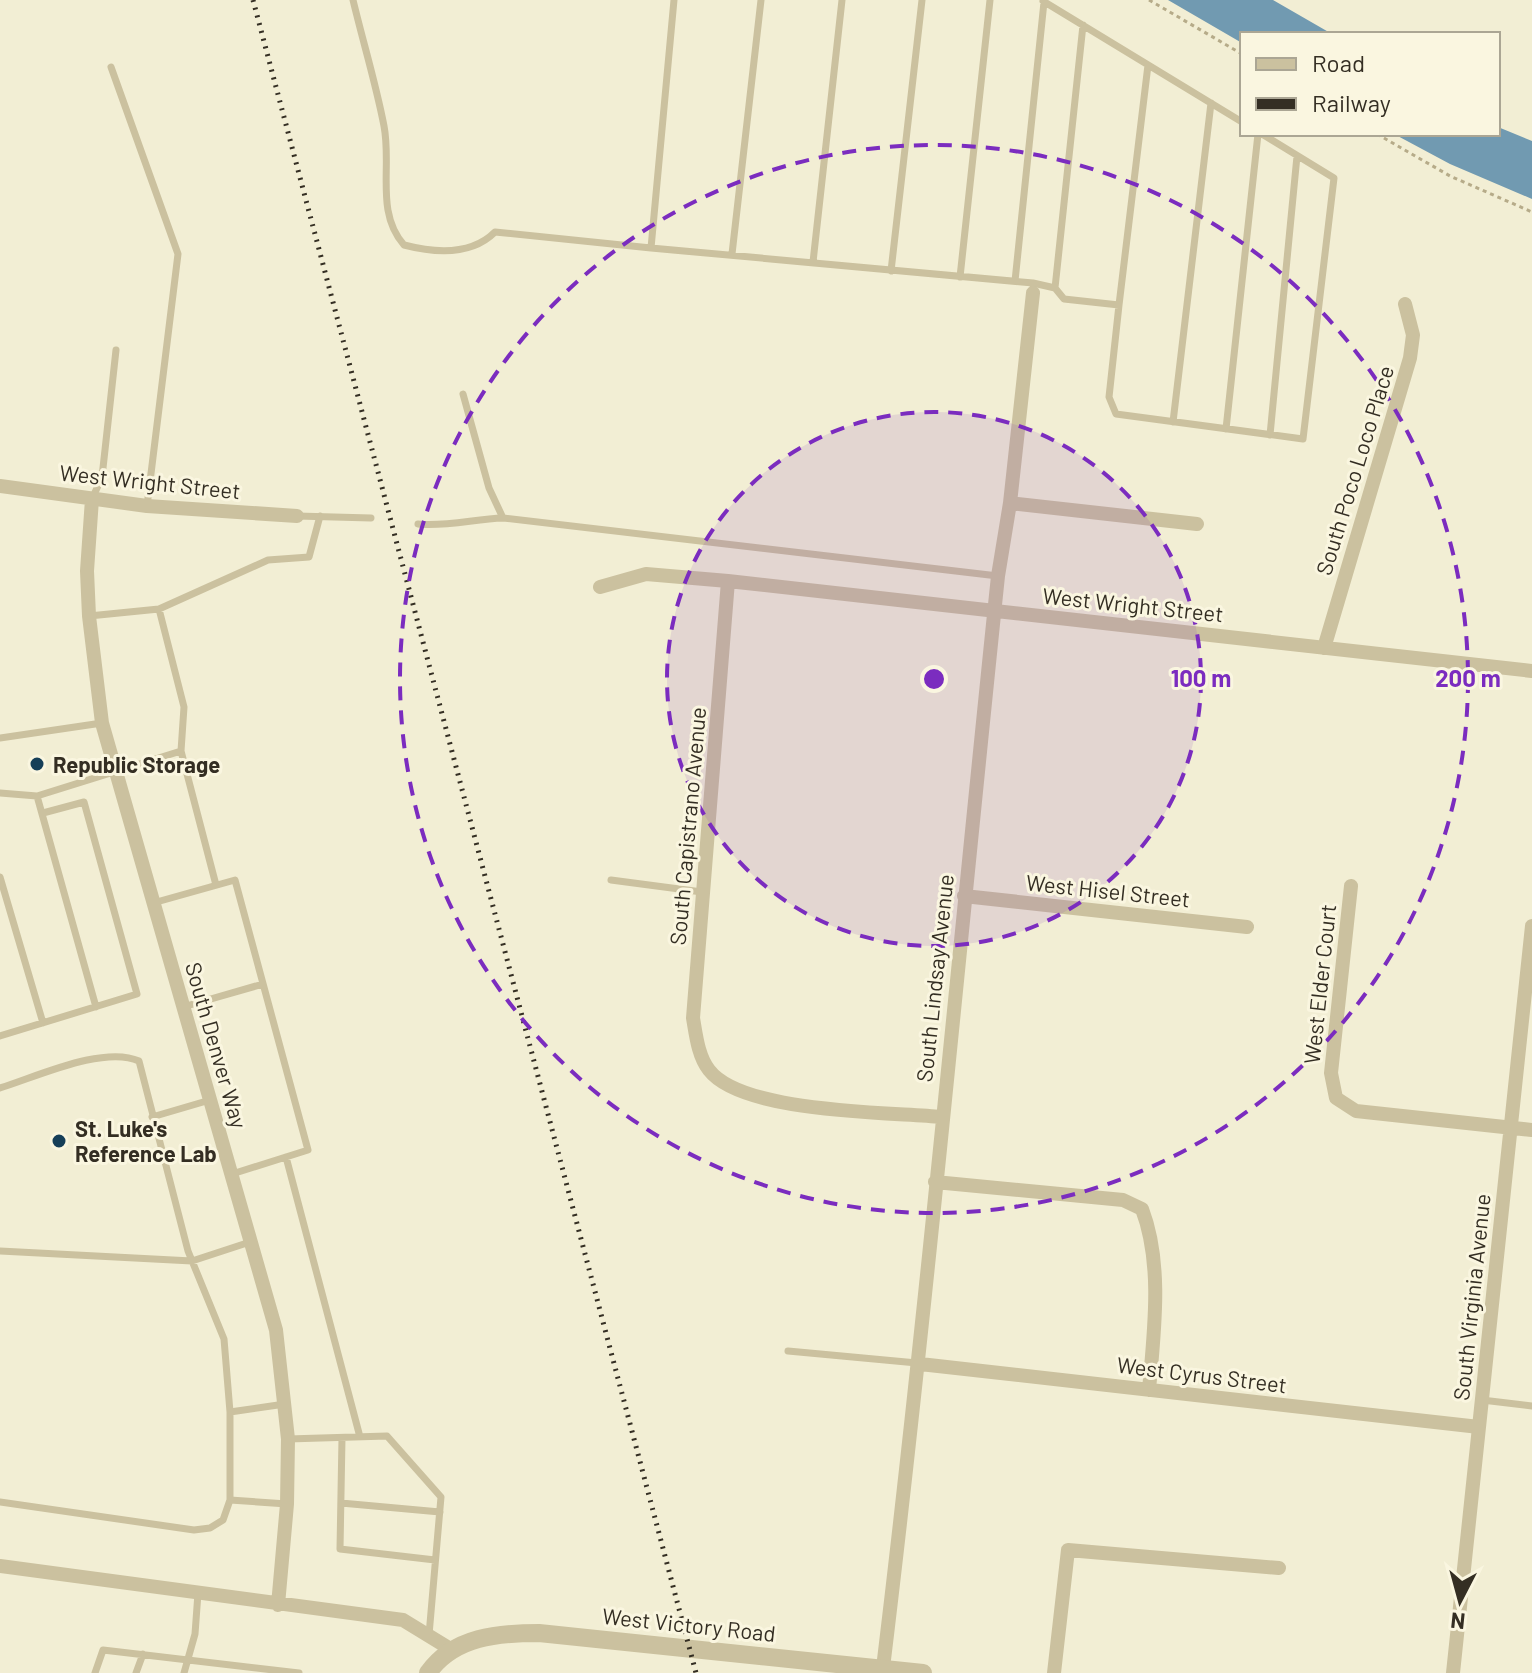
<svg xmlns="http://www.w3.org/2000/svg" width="1532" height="1673" viewBox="0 0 1532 1673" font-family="Barlow,sans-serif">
  <rect width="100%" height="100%" fill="#f2eed4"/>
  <!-- water -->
  <path fill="#719ab1" d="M 1168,0 L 1273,0 L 1332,34 L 1242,34 L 1242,43 Z
    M 1498,127 L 1532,141 L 1532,199 L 1450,164 L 1394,134 L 1498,134 Z"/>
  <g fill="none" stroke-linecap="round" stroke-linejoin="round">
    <!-- path -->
    <path stroke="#b6ab89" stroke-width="3" stroke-dasharray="4 4" stroke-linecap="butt" d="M 1149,0 L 1242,54
      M 1377,134 L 1450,176 L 1532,212"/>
    <!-- service -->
    <path stroke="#cbc19f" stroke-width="7" d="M 353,0 C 363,42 376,84 384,126 C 392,167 375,212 404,245 C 435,253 471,256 495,232 L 651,248
      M 674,0 L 651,248 L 1033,283 L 1033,286
      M 1043,1 L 1242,122
      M 111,67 L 178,254 L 147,506
      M 732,254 L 761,0
      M 813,262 L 842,0
      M 891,271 L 922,0
      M 960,277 L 990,0
      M 1015,281 L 1044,2
      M 1033,283 L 1055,288 L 1064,299 L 1119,305 L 1109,397 L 1116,414 L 1303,439 L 1334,178 L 1262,134
      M 1055,288 L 1083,25
      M 1119,305 L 1148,65
      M 463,394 L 489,488 L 503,518 L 998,576
      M 1173,422 L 1211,103
      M 1226,429 L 1258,134
      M 1270,435 L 1297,156
      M 92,499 L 102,477 L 116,350
      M 297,516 L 371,518
      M 418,524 C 445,527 475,519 503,518
      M 159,609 L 268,560 L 309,557 L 320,516
      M 89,616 L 159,609 L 184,707 L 181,751
      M 0,738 L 102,723
      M 0,793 L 37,796 L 181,751 L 216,885
      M 37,796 L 96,1007
      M 0,877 L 43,1023
      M 611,880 L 702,892
      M 153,903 L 235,880 L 308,1150 L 232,1174
      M 183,1007 L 263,984
      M 0,1036 L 137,994 L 84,802 L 43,813
      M 0,1088 C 36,1077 104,1045 139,1061 L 188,1251 L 224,1339 L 230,1412 L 230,1500 L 223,1520 L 210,1528 L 194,1530 L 0,1502
      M 152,1117 L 210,1100
      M 286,1157 L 360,1437
      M 0,1251 L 192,1261 L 250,1242
      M 788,1351 L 917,1363
      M 1482,1400 L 1532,1406
      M 230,1412 L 285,1404
      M 342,1438 L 340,1549 L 435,1560
      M 288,1439 L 387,1436 L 441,1497 L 429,1635
      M 230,1500 L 287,1504
      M 341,1503 L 440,1512
      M 95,1673 L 103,1650 L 299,1673
      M 136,1673 L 143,1654
      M 184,1673 L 195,1634 L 198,1593"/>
    <!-- minor -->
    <path stroke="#cbc19f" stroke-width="14" d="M 0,486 L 147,506 L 297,516
      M 92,499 L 87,571 L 89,616 L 102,723 L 276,1330 L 288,1439 L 287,1504 L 278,1605
      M 1010,503 L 1197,524
      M 728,581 L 693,1018 C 696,1035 698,1056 709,1070 C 742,1113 887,1112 941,1117
      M 600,587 L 646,574 L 728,581 L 1532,671
      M 1324,648 L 1410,358 L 1413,335 L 1405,304
      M 1351,886 L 1331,1073 L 1336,1098 L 1356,1111 L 1532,1130
      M 964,896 L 1247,927
      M 935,1182 L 1123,1200 L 1142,1209 C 1163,1264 1154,1332 1149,1390
      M 920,1364 L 1479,1427
      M 0,1566 L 403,1620 L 452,1650
      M 883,1668 C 927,1305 960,940 998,576 L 1010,503 L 1033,293
      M 1054,1673 L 1068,1550 L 1279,1568
      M 1453,1673 L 1532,926"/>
    <!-- tertiary -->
    <path stroke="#cbc19f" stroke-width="18" d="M 428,1673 C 454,1636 499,1633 539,1633 L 923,1673"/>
    <!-- rail -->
    <path stroke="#342e23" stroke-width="5" stroke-dasharray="2 6" stroke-linecap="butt" d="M 253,0 L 696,1673"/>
  </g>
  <!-- distance rings -->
  <circle cx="934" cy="679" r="267" fill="#7b2cbf" fill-opacity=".12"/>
  <g fill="none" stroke="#7b2cbf" stroke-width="4" stroke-dasharray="14 10">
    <circle cx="934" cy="679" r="267"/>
    <circle cx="934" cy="679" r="534"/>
  </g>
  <!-- markers -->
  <g fill="#163f58" stroke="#faf6e0" stroke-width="3">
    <circle cx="37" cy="764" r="8"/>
    <circle cx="59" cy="1141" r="8"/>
  </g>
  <g text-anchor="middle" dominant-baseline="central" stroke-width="6" stroke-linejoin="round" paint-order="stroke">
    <!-- street labels -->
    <g font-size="22" fill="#342e23" stroke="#faf6e0">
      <text transform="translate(1354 470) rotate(-73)">South Poco Loco Place</text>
      <text transform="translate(150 481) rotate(6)">West Wright Street</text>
      <text transform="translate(1133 604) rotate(6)">West Wright Street</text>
      <text transform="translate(687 826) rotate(-85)">South Capistrano Avenue</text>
      <text transform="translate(1108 890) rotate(6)">West Hisel Street</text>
      <text transform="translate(934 978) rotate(-84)">South Lindsay Avenue</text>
      <text transform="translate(1319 984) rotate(-84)">West Elder Court</text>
      <text transform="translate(217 1045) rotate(74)">South Denver Way</text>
      <text transform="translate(1471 1297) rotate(-84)">South Virginia Avenue</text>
      <text transform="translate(1202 1374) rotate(7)">West Cyrus Street</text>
      <text transform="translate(689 1624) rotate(6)">West Victory Road</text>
    </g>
    <!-- poi labels -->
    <g font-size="22" font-weight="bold" fill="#342e23" stroke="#faf6e0" text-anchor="start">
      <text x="53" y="764">Republic Storage</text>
      <text x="75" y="1128">St. Luke's<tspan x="75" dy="25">Reference Lab</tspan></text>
    </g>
  </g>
  <circle cx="934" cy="679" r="12" fill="#7b2cbf" stroke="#faf6e0" stroke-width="4"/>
  <g font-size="24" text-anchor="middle" font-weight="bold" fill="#7b2cbf" stroke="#faf6e0" stroke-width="6" stroke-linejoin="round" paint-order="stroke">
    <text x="1201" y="687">100 m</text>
    <text x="1468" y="687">200 m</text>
  </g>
  <!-- legend -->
  <rect x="1240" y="32" width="260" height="104" fill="#faf6e0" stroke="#aba694" stroke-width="2"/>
  <rect x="1256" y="58" width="40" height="12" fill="#cbc19f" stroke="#aba694" stroke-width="2"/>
  <text x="1312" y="72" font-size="24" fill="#342e23">Road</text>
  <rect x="1256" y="98" width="40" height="12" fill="#342e23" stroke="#aba694" stroke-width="2"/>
  <text x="1312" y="112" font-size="24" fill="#342e23">Railway</text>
  <!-- north arrow -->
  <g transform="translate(1460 1601) rotate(186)" stroke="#faf6e0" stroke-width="6" paint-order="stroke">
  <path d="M0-6L14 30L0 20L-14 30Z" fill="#342e23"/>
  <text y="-12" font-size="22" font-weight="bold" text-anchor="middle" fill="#342e23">N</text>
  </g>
</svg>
